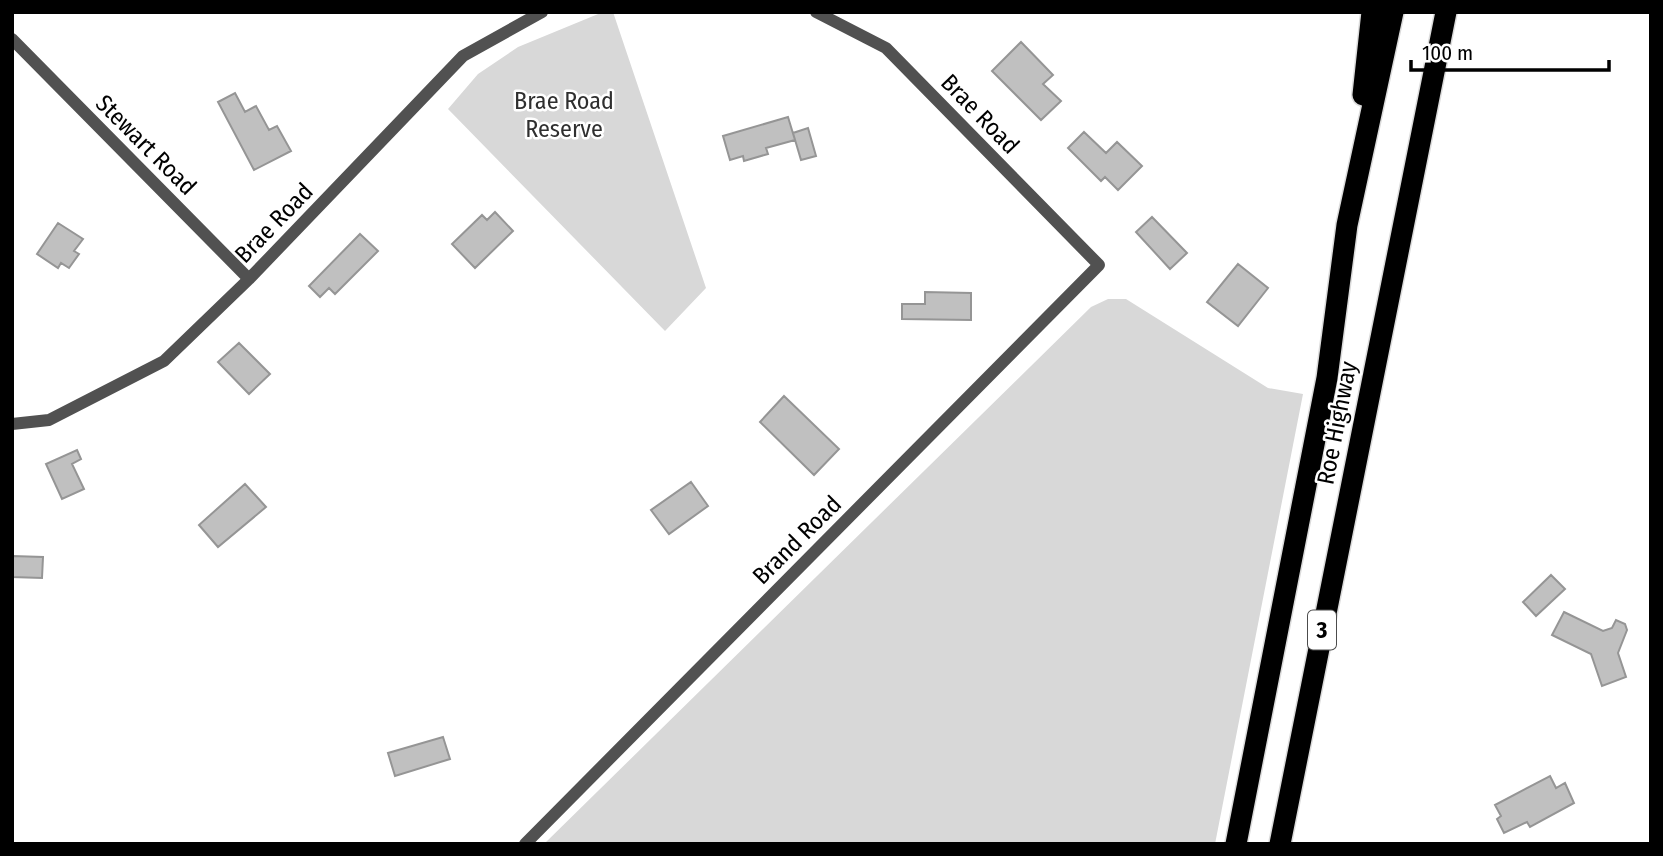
<svg xmlns="http://www.w3.org/2000/svg" width="1663" height="856" viewBox="0 0 1663 856" font-family="'Fira Sans Condensed',sans-serif">
  <rect width="100%" height="100%" fill="#fff"/>
  <!-- green -->
  <path fill="#d8d8d8" d="M 603,12 L 613,12 L 706,288 L 665,331 L 448,109 L 478,74 L 518,47 Z
    M 1108,299 L 1126,299 L 1268,388 L 1303,394 L 1215,844 L 544,844 L 1091,307 Z"/>
  <!-- building -->
  <path fill="#c0c0c0" stroke="#959595" stroke-width="2" d="M 1021,42 L 1053,75 L 1043,84 L 1061,101 L 1041,120 L 992,71 Z
    M 235,93 L 245,112 L 256,106 L 269,130 L 277,126 L 291,151 L 254,170 L 218,102 Z
    M 788,117 L 795,140 L 766,148 L 768,154 L 744,161 L 743,156 L 730,160 L 723,136 Z
    M 808,128 L 816,156 L 801,160 L 793,133 Z
    M 1084,132 L 1106,153 L 1117,142 L 1142,166 L 1118,190 L 1105,177 L 1101,181 L 1068,148 Z
    M 495,212 L 513,231 L 475,268 L 452,244 L 482,215 L 487,220 Z
    M 1152,217 L 1187,253 L 1170,269 L 1136,232 Z
    M 58,223 L 83,239 L 74,251 L 79,254 L 69,268 L 61,263 L 58,268 L 37,254 Z
    M 360,234 L 378,251 L 335,294 L 329,288 L 320,297 L 309,286 Z
    M 1238,264 L 1268,288 L 1238,326 L 1207,302 Z
    M 925,292 L 971,293 L 971,320 L 902,319 L 902,304 L 925,304 Z
    M 239,343 L 270,374 L 249,394 L 218,362 Z
    M 784,396 L 839,449 L 814,475 L 760,422 Z
    M 77,450 L 81,459 L 72,464 L 84,489 L 62,499 L 46,464 Z
    M 691,482 L 708,506 L 669,534 L 651,510 Z
    M 245,484 L 266,507 L 218,547 L 199,525 Z
    M 12,556 L 43,557 L 42,578 L 12,577 Z
    M 1551,575 L 1565,589 L 1536,616 L 1523,602 Z
    M 1564,612 L 1603,631 L 1612,628 L 1616,620 L 1625,624 L 1627,630 L 1618,653 L 1626,677 L 1602,686 L 1591,654 L 1552,635 Z
    M 443,737 L 450,759 L 395,776 L 388,753 Z
    M 1550,776 L 1556,788 L 1565,783 L 1574,803 L 1530,827 L 1527,822 L 1504,833 L 1497,819 L 1501,816 L 1495,805 Z"/>
  <g fill="none" stroke-linecap="round" stroke-linejoin="round">
    <defs>
      <path id="highway" d="M 1363,95 L 1372,12
        M 1236,844 L 1327,378 L 1347,225 L 1393,12
        M 1280,844 L 1446,12"/>
    </defs>
    <!-- highway casing -->
    <use href="#highway" stroke="#dbdbdb" stroke-width="24"/>
    <!-- street -->
    <path stroke="#515151" stroke-width="12" d="M 12,39 L 249,279
      M 12,424 L 49,420 L 164,361 L 249,279 L 463,56 L 542,12
      M 525,844 L 1099,265 L 886,48 L 816,12"/>
    <!-- highway -->
    <use href="#highway" stroke="#000" stroke-width="21"/>
  </g>
  <g text-anchor="middle" dominant-baseline="central" stroke-width="5" stroke-linejoin="round" paint-order="stroke">
    <!-- shield labels -->
    <rect fill="#fff" stroke="#4c4c4c" stroke-width="2" x="1308" y="610.5" width="28" height="39" rx="5"/>
    <g font-size="23" font-weight="bold" fill="#000">
      <text x="1322" y="630">3</text>
    </g>
    <!-- park labels -->
    <g font-size="24" fill="#2f2f2f" stroke="#fff">
      <text x="564" y="101">Brae Road<tspan x="564" dy="28">Reserve</tspan></text>
    </g>
    <!-- street labels -->
    <g font-size="24" fill="#000" stroke="#fff">
      <text transform="translate(980 114) rotate(46)">Brae Road</text>
      <text transform="translate(146 145) rotate(45)">Stewart Road</text>
      <text transform="translate(274 223) rotate(-46)">Brae Road</text>
      <text transform="translate(1337 423) rotate(-79)">Roe Highway</text>
      <text transform="translate(797 540) rotate(-45)">Brand Road</text>
    </g>
  </g>
  <!-- border -->
  <rect width="1663" height="856" fill="none" stroke="#000000" stroke-width="28"/>
  <!-- scale -->
  <path d="M1411 60v10h198v-10" fill="none" stroke="#000000" stroke-width="3.5"/>
  <text x="1422" y="60" font-size="21" fill="#000000" stroke="#ffffff" stroke-width="5" paint-order="stroke">100 m</text>
</svg>
